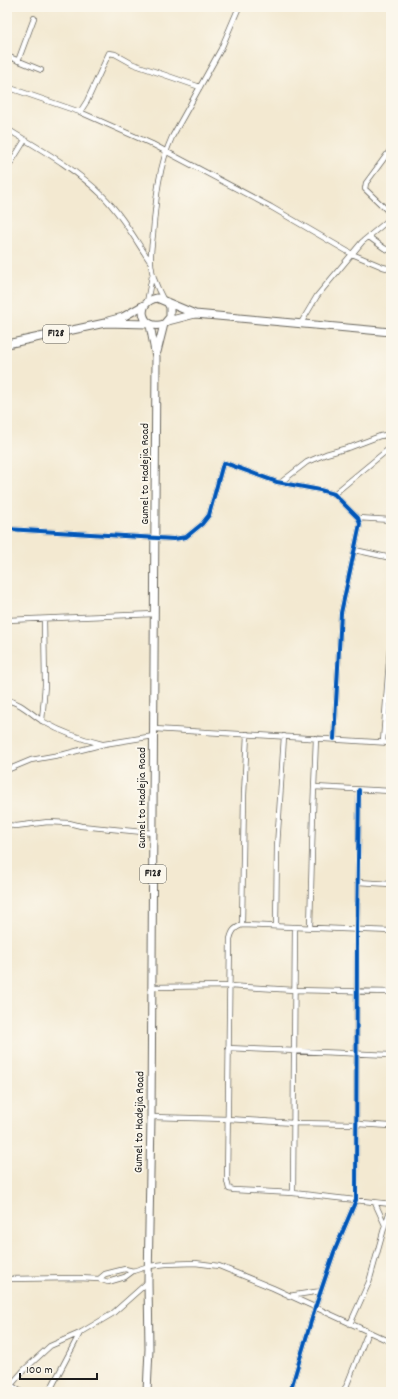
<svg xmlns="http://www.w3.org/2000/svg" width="398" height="1399" viewBox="0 0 398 1399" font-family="Dekko,sans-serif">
  <rect width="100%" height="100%" fill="#fbf7ec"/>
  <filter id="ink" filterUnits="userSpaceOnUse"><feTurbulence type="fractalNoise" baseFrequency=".025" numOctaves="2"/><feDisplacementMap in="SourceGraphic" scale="8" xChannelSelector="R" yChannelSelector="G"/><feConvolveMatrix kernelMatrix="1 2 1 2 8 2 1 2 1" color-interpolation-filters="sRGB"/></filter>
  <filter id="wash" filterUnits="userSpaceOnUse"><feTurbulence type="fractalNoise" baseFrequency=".012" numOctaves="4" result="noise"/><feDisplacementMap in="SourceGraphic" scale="16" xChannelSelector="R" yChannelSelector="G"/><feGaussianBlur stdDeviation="0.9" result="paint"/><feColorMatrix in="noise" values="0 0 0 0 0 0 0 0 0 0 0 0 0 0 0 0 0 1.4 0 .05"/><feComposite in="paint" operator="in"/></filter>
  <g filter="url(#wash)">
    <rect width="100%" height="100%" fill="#f3e9d1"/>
  </g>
  <g filter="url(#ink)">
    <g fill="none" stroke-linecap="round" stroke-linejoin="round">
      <defs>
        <path id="street" d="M 7,56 L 41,70
          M 18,61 L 34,18
          M 7,87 L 80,112 L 152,144 L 271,207 L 352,254 L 383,267 L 391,269
          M 80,112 L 87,101 L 109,53 L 115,54 L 133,64 L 200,87
          M 7,129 C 40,149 75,168 103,196 C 122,215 136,241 151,263
          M 391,149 L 366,183 L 365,189 L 391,214
          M 7,169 L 25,140
          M 369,237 L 384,248 L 391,251
          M 163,299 C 157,288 152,277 151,264 C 150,255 152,244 153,234 C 156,200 158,168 172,137 L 221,49 L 239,7
          M 147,302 L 152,276
          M 301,323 L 317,296 L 362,242 L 391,218
          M 280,483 L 307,462 L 326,454 L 351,447 L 380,436 L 386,435 L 391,441
          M 334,494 L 391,447
          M 358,518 L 391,520
          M 7,529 L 174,539 L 186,537 L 202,524 L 209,515 L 222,467 L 225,463 L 277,482 L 320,490 L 334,494 L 358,518 L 360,524 L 341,613 L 334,739
          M 355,550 L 391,558
          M 7,620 L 155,614
          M 7,700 C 22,703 32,715 44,722 C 63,733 81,739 102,744
          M 42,721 L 45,685 L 44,619
          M 154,729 L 391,743
          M 383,742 L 391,634
          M 7,770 L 31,760 L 65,754 L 104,744 L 154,736
          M 314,787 L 391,791
          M 7,825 L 16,826 L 48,822 L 69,823 L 81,826 L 153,833
          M 357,882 L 391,884
          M 242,925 L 244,795 L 247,734
          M 276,926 L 277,847 L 284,736
          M 310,928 L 313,813 L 316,738
          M 391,931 L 242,925 C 234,928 232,931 230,939 L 227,1181 L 229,1189 L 234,1190 L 293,1193 L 391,1204
          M 152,987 L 229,986 L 294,990 L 391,992
          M 228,1048 L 391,1055
          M 151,1117 L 228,1119 L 294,1123 L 357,1124 L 391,1126
          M 293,1193 L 295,927
          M 375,1203 L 385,1225
          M 7,1279 L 78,1278 L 99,1279 L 108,1282 L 125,1277 L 133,1271
          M 99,1279 L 105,1274 L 125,1269 L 133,1271 L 149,1266 L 166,1264 L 195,1263 L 219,1266 L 273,1288 L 391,1342
          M 289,1296 L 321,1291
          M 350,1324 L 369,1282 L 385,1225 L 391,1208
          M 11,1385 L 21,1392
          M 7,1388 L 11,1385 L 24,1370 L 50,1346 L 80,1333 L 112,1314 L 148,1282
          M 345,1388 L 354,1392
          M 49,1392 L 80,1333
          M 290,1392 L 315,1308 L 334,1252 L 356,1200 L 357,930 L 359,790
          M 344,1392 L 368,1332"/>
        <path id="primary" d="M 167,302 L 170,307 L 170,317 L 164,324 C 142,332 134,302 157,298 L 195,314 L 391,332
          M 108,321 L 123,317 L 144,305
          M 168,321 L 195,314
          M 7,344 L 105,323 L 149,324
          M 157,352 L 164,324
          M 147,1392 L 149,1349 L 148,1282 L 151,1117 L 156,357 L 150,325"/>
      </defs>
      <!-- street casing -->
      <use href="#street" stroke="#67645b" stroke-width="6"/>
      <!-- primary casing -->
      <use href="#primary" stroke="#67645b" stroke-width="9"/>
      <!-- street -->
      <use href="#street" stroke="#fff" stroke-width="4.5"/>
      <!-- primary -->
      <use href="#primary" stroke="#fff" stroke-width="7"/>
      <defs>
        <path id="cycleway" d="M 7,529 L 174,539 L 186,537 L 202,524 L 209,515 L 222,467 L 225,463 L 277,482 L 320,490 L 334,494 L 358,518 L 360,524 L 341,613 L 334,739
          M 290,1392 L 315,1308 L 334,1252 L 356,1200 L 357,930 L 359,790"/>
      </defs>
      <!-- cycleway casing -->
      <use href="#cycleway" stroke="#fbf7ec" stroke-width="6"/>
      <!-- cycleway -->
      <use href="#cycleway" stroke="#0057b8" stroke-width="4"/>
    </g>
  </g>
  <g text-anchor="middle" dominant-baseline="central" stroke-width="4" stroke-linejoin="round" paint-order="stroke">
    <!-- shield labels -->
    <g fill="#fbf7ec" stroke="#5f5e5a" stroke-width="1">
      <rect x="43" y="325" width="26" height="18" rx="3"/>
      <rect x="140" y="865" width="26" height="18" rx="3"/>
    </g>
    <g font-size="11" font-weight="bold" fill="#1c1c1c">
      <text x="56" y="334">F128</text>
      <text x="153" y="874">F128</text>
    </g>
    <!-- street labels -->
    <g font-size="12" fill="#1c1c1c" stroke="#fbf7ec">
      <text transform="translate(145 474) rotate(-90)">Gumel to Hadejia Road</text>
      <text transform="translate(142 798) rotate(-90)">Gumel to Hadejia Road</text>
      <text transform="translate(140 1122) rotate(-89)">Gumel to Hadejia Road</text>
    </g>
  </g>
  <!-- margin -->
  <rect width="398" height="1399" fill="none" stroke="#fbf7ec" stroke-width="24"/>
  <!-- scale -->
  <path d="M20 1373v6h77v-6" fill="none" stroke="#1c1c1c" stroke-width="2"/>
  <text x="26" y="1373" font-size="12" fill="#1c1c1c" stroke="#fbf7ec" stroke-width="3" paint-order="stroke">100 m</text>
</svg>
